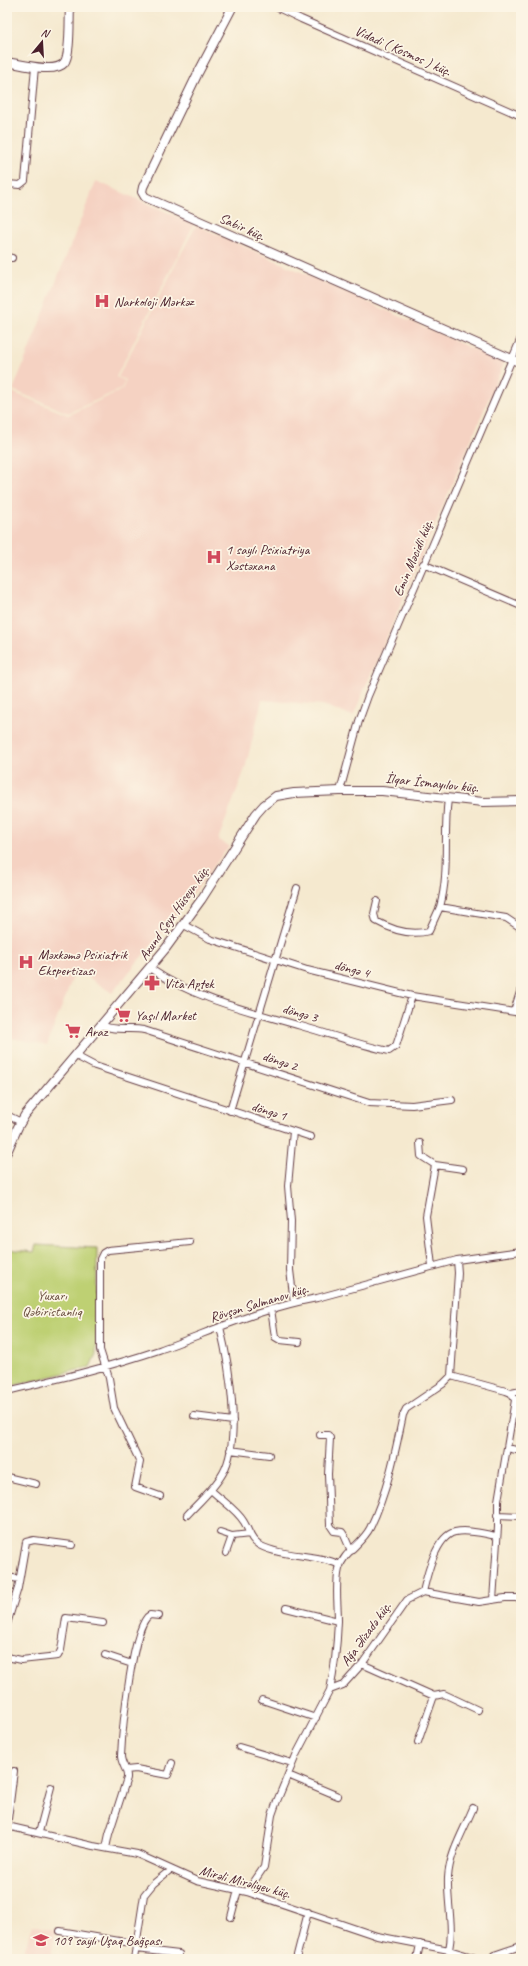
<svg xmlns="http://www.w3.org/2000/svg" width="528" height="1966" viewBox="0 0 528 1966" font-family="Caveat,sans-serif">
  <rect width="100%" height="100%" fill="#fcf5e5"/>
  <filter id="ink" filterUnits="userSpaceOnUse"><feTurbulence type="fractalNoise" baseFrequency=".025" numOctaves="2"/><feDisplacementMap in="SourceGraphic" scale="8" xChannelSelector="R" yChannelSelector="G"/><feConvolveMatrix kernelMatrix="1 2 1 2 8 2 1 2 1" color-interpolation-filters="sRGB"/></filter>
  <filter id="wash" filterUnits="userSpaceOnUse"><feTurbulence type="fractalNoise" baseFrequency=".012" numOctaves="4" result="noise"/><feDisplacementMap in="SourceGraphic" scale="16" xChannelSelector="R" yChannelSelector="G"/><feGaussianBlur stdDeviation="0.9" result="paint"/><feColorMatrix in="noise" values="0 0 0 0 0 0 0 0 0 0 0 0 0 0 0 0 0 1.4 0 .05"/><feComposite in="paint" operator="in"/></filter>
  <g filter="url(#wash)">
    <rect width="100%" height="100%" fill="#f5e9cf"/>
    <!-- built -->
    <path fill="#f5d2c2" d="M 96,181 L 194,224 L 116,377 L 125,381 L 121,389 L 68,413 L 13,390 Z
      M 196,225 L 504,363 L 353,716 L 323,705 L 262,700 L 245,769 L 218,840 L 229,846 L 196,890 L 112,993 L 76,969 L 47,1045 L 11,1038 L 9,1049 L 7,1049 L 7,405 L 12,392 L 68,415 L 122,390 L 126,380 L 118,377 Z
      M 32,1925 L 56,1930 L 50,1959 L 8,1959 L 10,1951 L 23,1955 Z"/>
    <!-- green -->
    <path fill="#bed073" stroke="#84784f" d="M 36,1245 L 97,1248 L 96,1354 L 90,1367 L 7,1387 L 7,1249 L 34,1252 Z"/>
  </g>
  <g filter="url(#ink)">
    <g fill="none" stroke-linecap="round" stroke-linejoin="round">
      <defs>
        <path id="street" d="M 276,7 L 301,19 L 521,116
          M 7,184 L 20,185 L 25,181 L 35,67
          M 7,257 L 12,258
          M 423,564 L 521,606
          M 340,791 L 359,721 L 368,696 L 521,338
          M 448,799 C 443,836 450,870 440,907 L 506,918 L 521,928
          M 377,901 L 374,914 L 376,921 C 392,930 410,936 429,931 L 440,907
          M 184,925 L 210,939 L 307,970 L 412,996 L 521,1013
          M 151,969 C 194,999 250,1011 301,1026 C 330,1034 359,1045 389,1051 L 396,1046 L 412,996
          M 514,1011 L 521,989
          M 101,1025 C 115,1032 130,1027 144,1030 L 369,1103 L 412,1105 L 452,1100
          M 76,1056 L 95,1066 L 293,1131 L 288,1186 L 291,1221 L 290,1270 L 294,1303
          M 230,1111 L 297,888
          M 7,1115 L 21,1122
          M 293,1131 L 311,1137
          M 420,1143 L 421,1156 L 435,1165 L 426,1216 L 432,1266
          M 435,1165 L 463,1169
          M 271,1309 L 275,1337 L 280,1340 L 299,1342
          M 451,1376 L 506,1391 L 511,1393 L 515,1400 L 498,1501 L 498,1527 L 493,1600
          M 7,1391 C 58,1379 109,1367 159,1350 C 212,1331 262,1308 317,1298 L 457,1260 L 521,1251
          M 511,1393 L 521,1391
          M 194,1416 L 233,1421
          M 320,1435 L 328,1435 L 330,1438 L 328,1474 L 330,1525 L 334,1531 L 342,1532 L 344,1535 L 351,1551
          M 507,1448 L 521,1451
          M 230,1450 L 269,1455
          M 7,1477 L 36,1484
          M 211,1490 C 221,1500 237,1510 244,1522 C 249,1530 250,1540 259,1545 C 284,1558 315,1553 340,1565
          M 160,1496 L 135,1487 L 140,1462 L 114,1408 L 109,1378 L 100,1350 L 100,1259 L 103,1253 L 108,1250 L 190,1242
          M 187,1515 C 199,1502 214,1489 223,1473 C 242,1439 229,1364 220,1327
          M 497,1515 L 521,1516
          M 220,1532 L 232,1536
          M 226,1553 L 232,1536 L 250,1534
          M 7,1577 L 19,1579
          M 423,1592 C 427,1575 436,1536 455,1532 C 468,1529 484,1534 497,1536
          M 286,1608 L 338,1621
          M 7,1624 L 18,1588 L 26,1542 L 34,1540 L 72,1545
          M 105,1655 L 132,1664
          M 7,1657 L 21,1660 L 58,1656 L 61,1650 L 66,1618 L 103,1623
          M 362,1664 L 434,1696 L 444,1694 L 478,1710
          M 330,1690 C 335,1667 337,1644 338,1621 C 338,1604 335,1585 339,1569 C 343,1552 362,1544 370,1528 C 387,1493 395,1454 403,1415 L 406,1409 L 443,1384 L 451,1376 L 458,1273 L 457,1260
          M 262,1700 L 316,1718
          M 418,1742 L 434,1696
          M 239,1747 L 292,1763
          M 126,1770 L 136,1769 L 168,1775 L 172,1763
          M 288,1775 L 338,1796
          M 7,1826 L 93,1846 L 137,1854 L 197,1881 L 247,1892 L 377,1936 L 449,1950 L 479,1959
          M 7,1827 L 14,1771
          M 39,1832 L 51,1787
          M 106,1848 L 109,1834 L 127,1778 C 128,1770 121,1764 121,1756 C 122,1734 132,1623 150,1615 L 159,1616
          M 247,1892 L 264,1867 L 272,1815 L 277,1801 L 297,1753 L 330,1690 L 343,1685 L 362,1664 L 407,1600 L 423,1592 L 479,1602 L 505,1598 L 521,1598
          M 231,1917 L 238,1890
          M 60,1931 L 137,1944
          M 136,1949 L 179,1954
          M 449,1950 C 454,1926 447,1903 448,1878 C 449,1854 464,1830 473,1808
          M 134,1959 L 144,1895 L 153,1884 L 170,1870
          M 296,1959 L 308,1912
          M 417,1959 L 420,1944
          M 491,1959 L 494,1955 L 521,1946"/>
        <path id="secondary" d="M 227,7 L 231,10 L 197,75 L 143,187 L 142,192 L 145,197 L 521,363
          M 7,62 C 20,64 55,74 64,63 C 71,55 69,18 70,7
          M 7,1152 L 18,1127 L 25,1115 L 166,948 L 201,900 L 256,814 L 264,805 L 276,796 L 294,793 L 340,791 L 382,791 L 483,802 L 521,801"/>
      </defs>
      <!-- street casing -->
      <use href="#street" stroke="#643d44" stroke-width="8"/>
      <!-- secondary casing -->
      <use href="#secondary" stroke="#643d44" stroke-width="10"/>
      <!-- street -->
      <use href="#street" stroke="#fff" stroke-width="6"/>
      <!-- secondary -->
      <use href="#secondary" stroke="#fff" stroke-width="8"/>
    </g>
  </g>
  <!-- icons -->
  <defs>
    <symbol id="hospital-bare" viewBox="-9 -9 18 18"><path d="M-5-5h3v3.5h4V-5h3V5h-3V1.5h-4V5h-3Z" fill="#d1495b" stroke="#fcf5e5" stroke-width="2.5" paint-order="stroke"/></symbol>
    <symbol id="pharmacy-bare" viewBox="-9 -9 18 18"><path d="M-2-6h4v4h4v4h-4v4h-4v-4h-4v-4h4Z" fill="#d1495b" stroke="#fcf5e5" stroke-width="2.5" paint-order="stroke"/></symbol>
    <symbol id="supermarket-bare" viewBox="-9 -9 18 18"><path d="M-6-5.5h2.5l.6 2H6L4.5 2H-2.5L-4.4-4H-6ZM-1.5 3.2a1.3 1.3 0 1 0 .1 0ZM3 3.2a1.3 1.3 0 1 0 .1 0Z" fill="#d1495b" stroke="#fcf5e5" stroke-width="2.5" paint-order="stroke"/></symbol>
    <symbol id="school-bare" viewBox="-9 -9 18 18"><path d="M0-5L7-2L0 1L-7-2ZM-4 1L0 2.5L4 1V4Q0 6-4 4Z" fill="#d1495b" stroke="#fcf5e5" stroke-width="2.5" paint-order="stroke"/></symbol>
  </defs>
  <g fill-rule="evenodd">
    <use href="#hospital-bare" x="91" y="290" width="22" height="22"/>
    <use href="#hospital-bare" x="203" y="546" width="22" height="22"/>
    <use href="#hospital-bare" x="15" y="951" width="22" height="22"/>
    <use href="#pharmacy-bare" x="141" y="972" width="22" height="22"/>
    <use href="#supermarket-bare" x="112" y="1004" width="22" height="22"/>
    <use href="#supermarket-bare" x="62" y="1020" width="22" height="22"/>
    <use href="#school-bare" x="30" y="1929" width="22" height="22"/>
  </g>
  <g text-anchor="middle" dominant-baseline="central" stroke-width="3.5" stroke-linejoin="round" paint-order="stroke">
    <!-- street labels -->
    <g font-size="14" fill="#4a1f2b" stroke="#fcf5e5">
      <text transform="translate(403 51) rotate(24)">Vidadi ( Kosmos ) küç.</text>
      <text transform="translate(242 227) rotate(24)">Sabir küç.</text>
      <text transform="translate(413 558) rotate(-67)">Emin Məcidli küç.</text>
      <text transform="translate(432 783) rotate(6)">İlqar İsmayılov küç.</text>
      <text transform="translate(174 913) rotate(-55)">Axund Şeyx Hüseyn küç.</text>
      <text transform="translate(352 969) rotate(14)">döngə 4</text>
      <text transform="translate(300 1013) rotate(16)">döngə 3</text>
      <text transform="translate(280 1061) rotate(18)">döngə 2</text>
      <text transform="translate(269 1111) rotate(17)">döngə 1</text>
      <text transform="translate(259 1303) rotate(-17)">Rövşən Salmanov küç.</text>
      <text transform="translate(366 1634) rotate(-54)">Ağa Əlizadə küç.</text>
      <text transform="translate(245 1882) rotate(15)">Mirəli Mirəliyev küç.</text>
    </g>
    <!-- poi labels -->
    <g font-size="14" fill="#4a1f2b" stroke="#fcf5e5" text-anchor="start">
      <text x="114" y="301">Narkoloji Mərkəz</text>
      <text x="226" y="549">1 saylı Psixiatriya<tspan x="226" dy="16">Xəstəxana</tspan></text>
      <text x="38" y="954">Məxkəmə Psixiatrik<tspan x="38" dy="16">Ekspertizası</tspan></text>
      <text x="164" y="983">Vita Aptek</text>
      <text x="135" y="1015">Yaşıl Market</text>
      <text x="85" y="1031">Araz</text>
      <text x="53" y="1940">109 saylı Uşaq Bağçası</text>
    </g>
    <!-- park labels -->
    <g font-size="14" fill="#674b3d" stroke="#fcf5e5">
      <text x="52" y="1295">Yuxarı<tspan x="52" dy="16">Qəbiristanlıq</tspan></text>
    </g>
  </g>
  <!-- margin -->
  <rect width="528" height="1966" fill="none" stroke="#fcf5e5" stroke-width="24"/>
  <!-- north arrow -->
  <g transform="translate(42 42) rotate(18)" stroke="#fcf5e5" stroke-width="3" paint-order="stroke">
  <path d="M0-3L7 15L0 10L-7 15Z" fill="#4a1f2b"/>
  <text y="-6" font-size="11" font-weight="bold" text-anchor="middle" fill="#4a1f2b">N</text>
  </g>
</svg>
